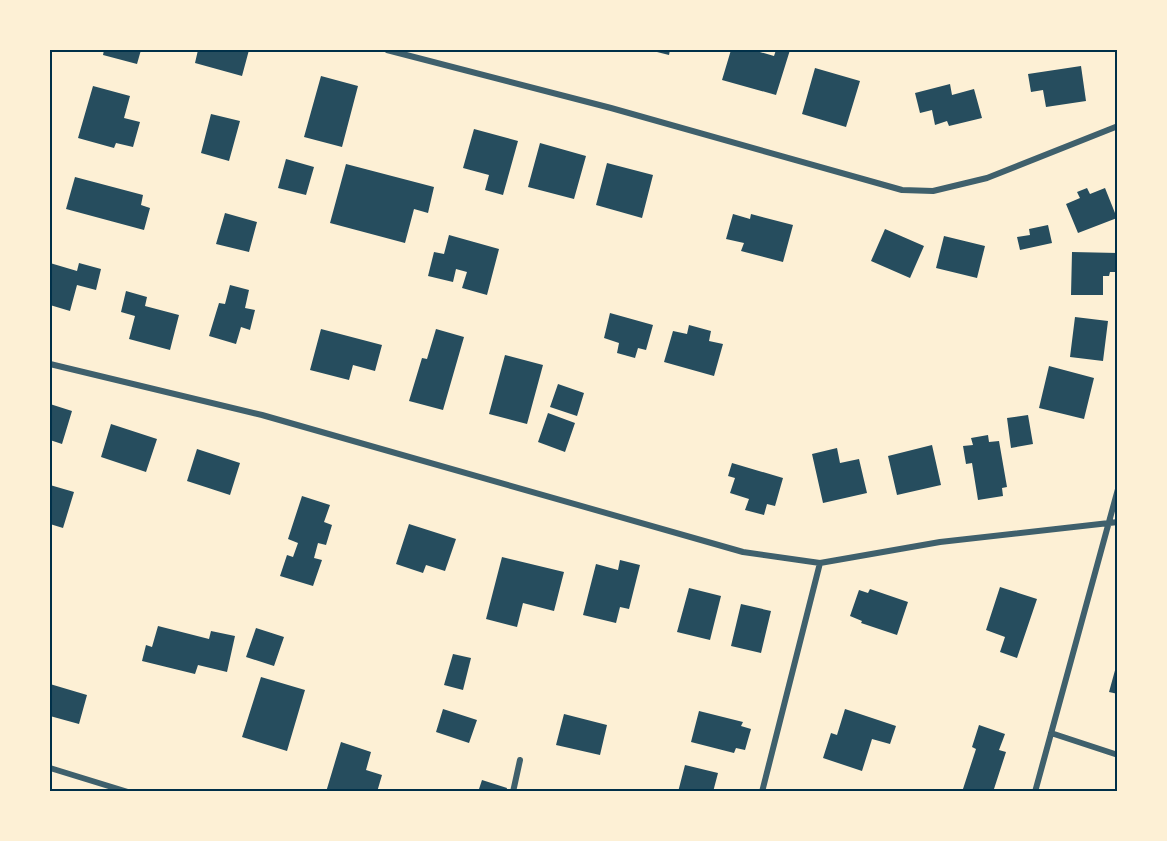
<svg xmlns="http://www.w3.org/2000/svg" width="1167" height="841" viewBox="0 0 1167 841" font-family="'Noto Serif',serif">
  <rect width="100%" height="100%" fill="#fdf0d5"/>
  <!-- building -->
  <path fill="#264d5e" d="M 104,50 L 141,50 L 137,64 L 103,55 Z
    M 198,50 L 249,50 L 242,76 L 195,63 Z
    M 649,50 L 670,50 L 669,55 Z
    M 731,50 L 753,50 L 774,56 L 776,50 L 790,50 L 776,95 L 722,80 Z
    M 1081,66 L 1086,101 L 1046,107 L 1043,90 L 1031,92 L 1028,74 Z
    M 815,68 L 860,81 L 846,127 L 802,114 Z
    M 321,76 L 358,86 L 342,147 L 304,137 Z
    M 950,84 L 952,95 L 974,89 L 982,118 L 949,126 L 947,121 L 935,125 L 932,110 L 920,113 L 915,93 Z
    M 93,86 L 130,96 L 124,118 L 140,122 L 133,147 L 116,143 L 114,148 L 78,138 Z
    M 211,114 L 240,121 L 229,161 L 201,153 Z
    M 474,129 L 518,141 L 503,195 L 485,190 L 489,175 L 463,168 Z
    M 540,143 L 586,156 L 574,199 L 528,187 Z
    M 286,159 L 314,167 L 306,195 L 278,188 Z
    M 607,163 L 653,175 L 642,218 L 596,205 Z
    M 346,164 L 434,187 L 428,213 L 414,209 L 405,243 L 330,223 Z
    M 75,177 L 143,195 L 141,205 L 150,208 L 144,230 L 66,209 Z
    M 1087,188 L 1090,194 L 1105,188 L 1117,218 L 1078,233 L 1066,204 L 1080,198 L 1077,192 Z
    M 225,213 L 257,222 L 249,252 L 216,244 Z
    M 733,214 L 750,219 L 751,214 L 793,225 L 783,262 L 741,251 L 744,243 L 726,239 Z
    M 1048,225 L 1052,243 L 1020,250 L 1017,237 L 1030,235 L 1029,229 Z
    M 885,229 L 924,246 L 910,278 L 871,261 Z
    M 449,235 L 499,249 L 487,295 L 462,288 L 467,272 L 456,269 L 453,282 L 428,276 L 434,252 L 444,254 Z
    M 944,236 L 985,246 L 977,278 L 936,268 Z
    M 1072,252 L 1118,253 L 1118,272 L 1110,272 L 1109,276 L 1103,276 L 1103,295 L 1071,295 Z
    M 50,263 L 77,271 L 79,263 L 101,269 L 96,290 L 77,285 L 70,311 L 50,305 Z
    M 230,285 L 249,290 L 245,308 L 255,310 L 250,330 L 241,327 L 236,344 L 209,336 L 219,303 L 225,304 Z
    M 126,291 L 147,297 L 145,306 L 179,315 L 170,350 L 129,339 L 135,316 L 121,312 Z
    M 610,313 L 653,325 L 646,350 L 638,348 L 635,358 L 617,353 L 619,343 L 604,338 Z
    M 1075,317 L 1108,321 L 1103,361 L 1070,357 Z
    M 689,325 L 711,331 L 709,341 L 723,344 L 714,376 L 664,362 L 673,331 L 687,334 Z
    M 321,329 L 382,345 L 375,371 L 353,365 L 349,380 L 310,370 Z
    M 436,329 L 464,337 L 443,410 L 409,401 L 422,358 L 427,359 Z
    M 505,355 L 543,365 L 527,424 L 489,414 Z
    M 1049,366 L 1094,378 L 1084,419 L 1039,408 Z
    M 558,384 L 584,393 L 577,416 L 550,407 Z
    M 50,404 L 72,411 L 62,444 L 50,440 Z
    M 548,413 L 575,423 L 565,452 L 538,442 Z
    M 1028,415 L 1033,444 L 1011,448 L 1007,418 Z
    M 111,424 L 157,439 L 146,472 L 101,457 Z
    M 988,435 L 989,442 L 999,441 L 1007,487 L 1002,488 L 1003,496 L 978,500 L 972,463 L 966,464 L 963,446 L 973,445 L 971,438 Z
    M 932,445 L 941,485 L 897,495 L 888,456 Z
    M 837,448 L 840,463 L 859,459 L 867,493 L 823,503 L 812,454 Z
    M 197,449 L 240,463 L 230,495 L 187,481 Z
    M 732,463 L 783,478 L 775,506 L 767,504 L 764,515 L 745,510 L 749,499 L 730,493 L 735,478 L 728,476 Z
    M 50,485 L 74,492 L 63,528 L 50,524 Z
    M 302,496 L 330,505 L 324,522 L 332,525 L 326,545 L 318,543 L 314,558 L 322,560 L 313,586 L 280,576 L 287,555 L 293,557 L 298,543 L 288,539 Z
    M 409,524 L 456,539 L 445,571 L 426,565 L 423,573 L 396,564 Z
    M 502,557 L 564,572 L 554,611 L 523,603 L 517,627 L 486,619 Z
    M 620,560 L 640,565 L 629,609 L 620,607 L 616,623 L 583,615 L 596,564 L 618,570 Z
    M 1000,587 L 1037,599 L 1017,658 L 1000,652 L 1005,637 L 986,630 Z
    M 689,588 L 721,596 L 710,640 L 677,632 Z
    M 870,589 L 908,602 L 897,635 L 861,623 L 862,621 L 850,616 L 859,590 L 868,593 Z
    M 741,604 L 771,611 L 761,653 L 731,646 Z
    M 158,626 L 209,639 L 211,631 L 235,636 L 227,672 L 198,665 L 195,674 L 142,661 L 146,645 L 152,647 Z
    M 256,628 L 284,637 L 274,666 L 246,657 Z
    M 453,654 L 471,658 L 463,690 L 444,685 Z
    M 1117,663 L 1118,663 L 1118,694 L 1109,692 Z
    M 261,677 L 305,690 L 287,751 L 242,737 Z
    M 50,684 L 87,695 L 79,724 L 50,716 Z
    M 443,709 L 477,720 L 469,743 L 436,732 Z
    M 845,709 L 896,726 L 890,744 L 872,739 L 862,771 L 823,758 L 831,733 L 837,735 Z
    M 699,711 L 743,722 L 741,726 L 751,729 L 745,750 L 736,748 L 734,753 L 691,742 Z
    M 564,714 L 607,725 L 600,755 L 556,745 Z
    M 979,725 L 1005,734 L 999,750 L 1006,752 L 993,792 L 962,792 L 976,749 L 972,747 Z
    M 341,742 L 371,752 L 366,770 L 382,775 L 377,792 L 326,792 Z
    M 685,765 L 718,773 L 713,792 L 678,792 Z
    M 482,780 L 507,788 L 506,792 L 478,792 Z"/>
  <g fill="none" stroke-linecap="round" stroke-linejoin="round">
    <!-- minor -->
    <path stroke="#3f606c" stroke-width="6" d="M 387,50 L 611,108 L 902,190 L 933,191 L 987,178 L 1118,126
      M 50,364 L 262,415 L 743,552 L 820,563 L 940,542 L 1118,522
      M 1051,733 L 1118,755
      M 50,768 L 128,792
      M 513,792 L 520,760
      M 762,792 L 820,563
      M 1035,792 L 1118,489"/>
  </g>
  <!-- border -->
  <rect width="1167" height="841" fill="none" stroke="#fdf0d5" stroke-width="102"/>
  <rect x="51" y="51" width="1065" height="739" fill="none" stroke="#003049" stroke-width="2"/>
</svg>
